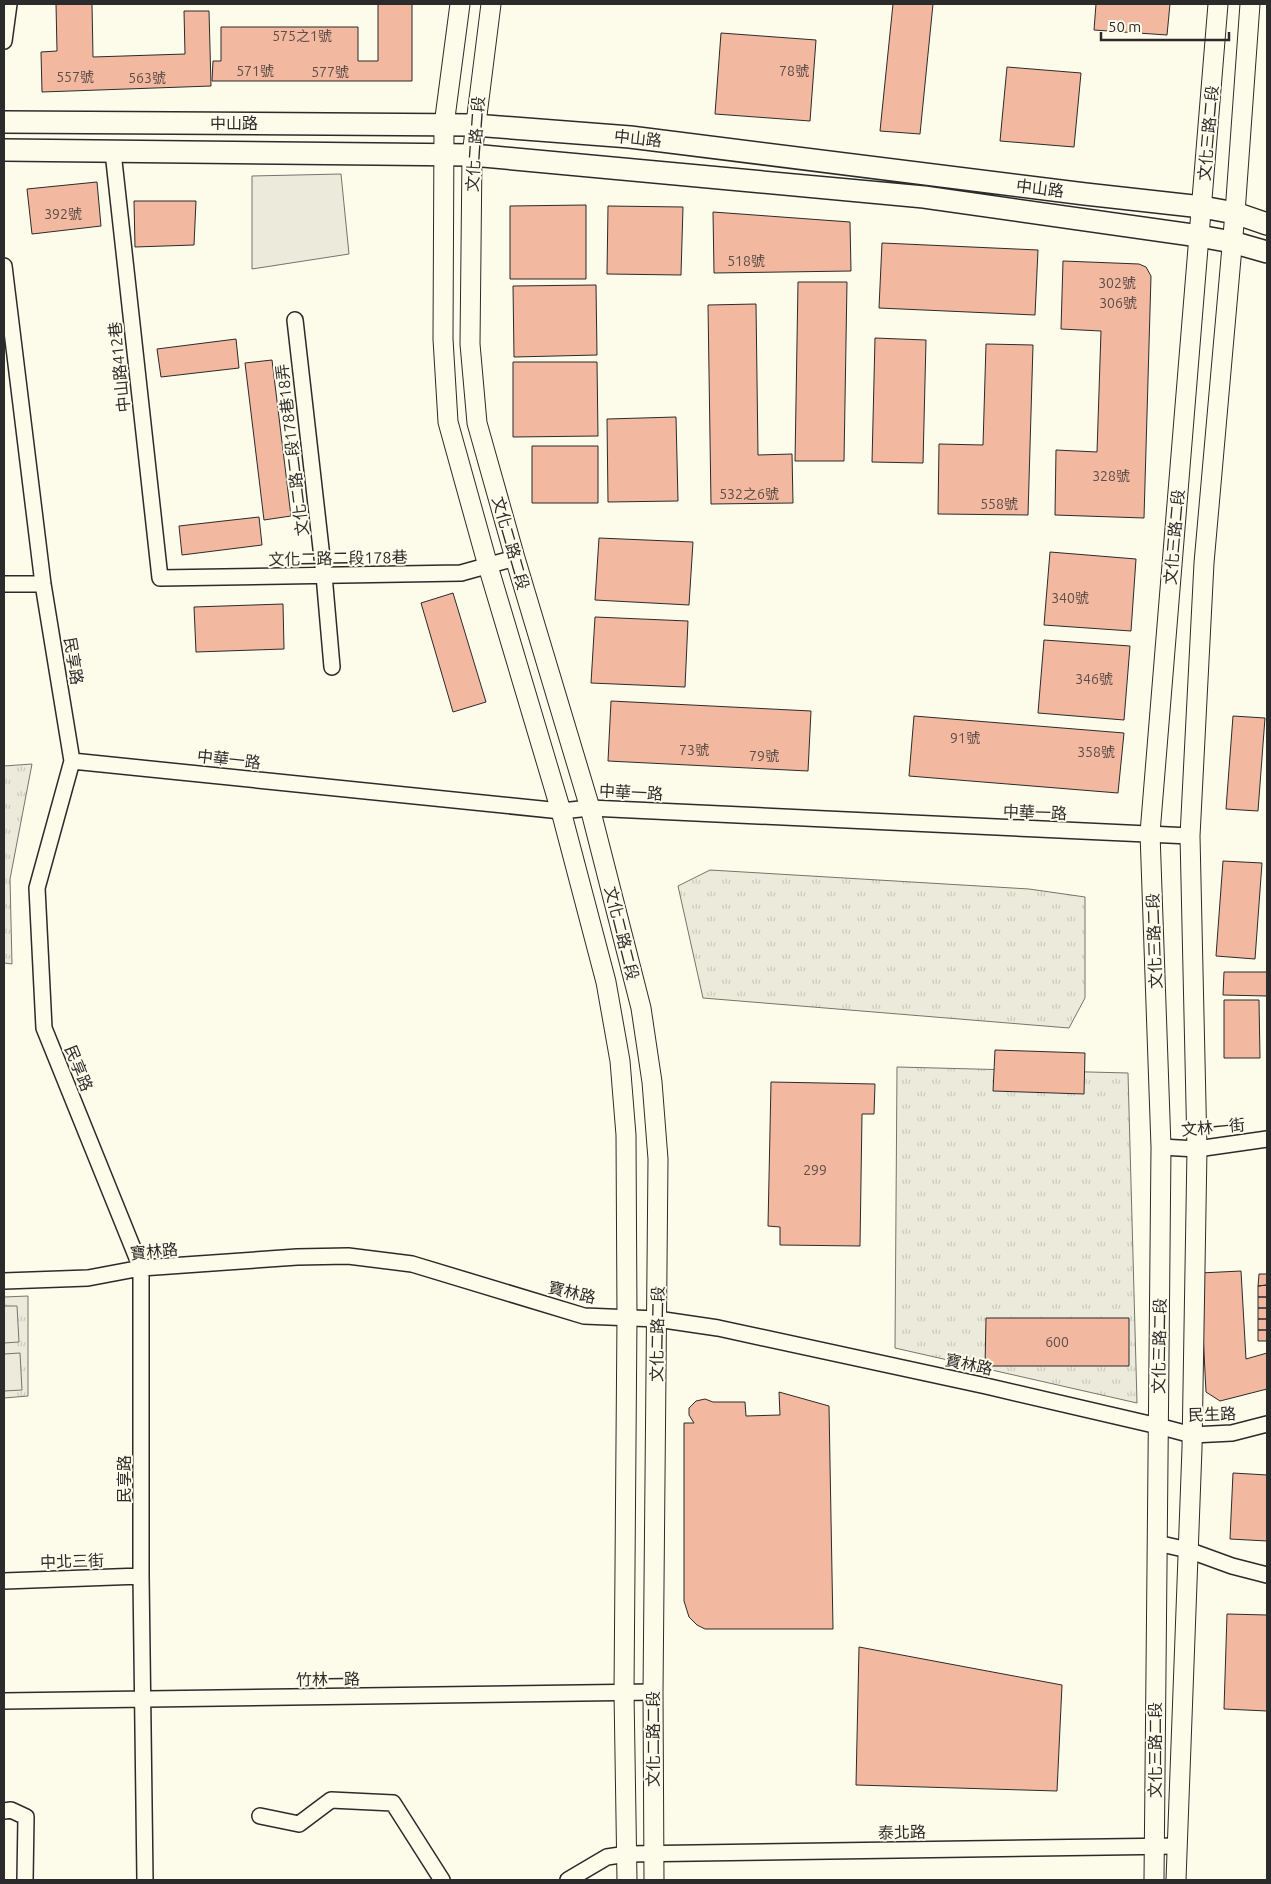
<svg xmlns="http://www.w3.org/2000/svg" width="1271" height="1884" viewBox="0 0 1271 1884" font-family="Ubuntu,'Noto Sans TC',sans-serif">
  <defs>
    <pattern id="grass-tufts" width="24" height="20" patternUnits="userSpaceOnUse" patternTransform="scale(1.25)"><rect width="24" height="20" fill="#ecebdb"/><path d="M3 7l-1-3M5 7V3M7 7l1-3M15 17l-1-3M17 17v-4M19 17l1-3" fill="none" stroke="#cbcabc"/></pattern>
  </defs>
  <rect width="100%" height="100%" fill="#fdfbea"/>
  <!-- grass -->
  <path fill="url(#grass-tufts)" stroke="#74746e" d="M 32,764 L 10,879 L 12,964 L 4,963 L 4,766 Z
    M 710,870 L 1029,889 L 1085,897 L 1085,998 L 1069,1028 L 703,998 L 678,886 Z
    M 897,1067 L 1128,1073 L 1137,1403 L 895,1348 Z
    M 28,1296 L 28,1396 L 4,1398 L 4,1297 Z"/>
  <!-- pitch -->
  <path fill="#ecebdb" stroke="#74746e" d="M 4,1306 L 17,1306 L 19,1342 L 4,1343 Z
    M 20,1353 L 22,1390 L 4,1391 L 4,1354 Z"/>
  <!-- parking -->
  <path fill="#eceadb" stroke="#74746e" d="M 341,174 L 349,254 L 252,269 L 252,176 Z"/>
  <!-- building -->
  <path fill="#f2b8a0" stroke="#2b2b2b" d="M 56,4 L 92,4 L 93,57 L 185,54 L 184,11 L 209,11 L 211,86 L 42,92 L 41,52 L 57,51 Z
    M 378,4 L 412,4 L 412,81 L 212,81 L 213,61 L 221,61 L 221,27 L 358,27 L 358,61 L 378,61 Z
    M 893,4 L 933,4 L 920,134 L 880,131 Z
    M 1096,4 L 1170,4 L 1167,35 L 1094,30 Z
    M 721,33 L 816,40 L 810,121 L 715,114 Z
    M 1007,67 L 1081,73 L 1074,147 L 1000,141 Z
    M 97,182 L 101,226 L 32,234 L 27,189 Z
    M 134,201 L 196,201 L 194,245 L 135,247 Z
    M 586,205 L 586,279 L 510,279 L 510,206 Z
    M 608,206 L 683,207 L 681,275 L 607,274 Z
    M 713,212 L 850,222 L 851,271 L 714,273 Z
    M 882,243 L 1038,250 L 1035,315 L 879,308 Z
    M 1063,261 L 1139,264 L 1146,267 L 1151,276 L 1144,518 L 1055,515 L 1056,450 L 1097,452 L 1101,331 L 1061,329 Z
    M 798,282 L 847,282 L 844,461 L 795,461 Z
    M 596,285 L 597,355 L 514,357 L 513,286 Z
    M 756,304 L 758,455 L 792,454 L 793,503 L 711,504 L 708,305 Z
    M 875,338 L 926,340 L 923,463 L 872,462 Z
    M 236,339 L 239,368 L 161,377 L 157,349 Z
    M 986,344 L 1033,345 L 1028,515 L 938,514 L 939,444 L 983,445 Z
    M 272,360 L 291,516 L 264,520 L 245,363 Z
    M 513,362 L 597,362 L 598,436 L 513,437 Z
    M 676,417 L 678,501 L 608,502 L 607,419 Z
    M 532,446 L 598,446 L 598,503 L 532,503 Z
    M 259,517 L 262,545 L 182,555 L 179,526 Z
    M 599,538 L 693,542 L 689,605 L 595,600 Z
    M 1050,552 L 1136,559 L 1131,631 L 1044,625 Z
    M 453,593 L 486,702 L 453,712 L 421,603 Z
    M 283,604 L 284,649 L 196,652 L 194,607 Z
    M 595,617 L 688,621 L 685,687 L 591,683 Z
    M 1044,640 L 1130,646 L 1124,720 L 1038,713 Z
    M 611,701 L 811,711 L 808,771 L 608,761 Z
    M 914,716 L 1124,733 L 1118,793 L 909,776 Z
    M 1233,716 L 1265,718 L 1258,811 L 1226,809 Z
    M 1223,861 L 1262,863 L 1255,959 L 1216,956 Z
    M 1224,972 L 1267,972 L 1267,996 L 1223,995 Z
    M 1224,1000 L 1259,1000 L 1260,1058 L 1224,1058 Z
    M 995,1050 L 1085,1053 L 1084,1094 L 993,1091 Z
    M 771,1082 L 875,1084 L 874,1114 L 862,1114 L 860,1246 L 780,1245 L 780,1227 L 768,1226 Z
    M 1241,1271 L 1246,1359 L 1267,1353 L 1267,1389 L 1220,1401 L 1206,1392 L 1200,1273 Z
    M 1259,1274 L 1267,1274 L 1267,1285 L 1258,1286 Z
    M 1267,1285 L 1267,1297 L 1258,1297 L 1258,1286 Z
    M 1258,1297 L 1267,1297 L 1267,1308 L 1258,1308 Z
    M 1258,1308 L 1267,1308 L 1267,1319 L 1258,1319 Z
    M 986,1318 L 1129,1318 L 1129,1366 L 985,1366 Z
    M 1258,1319 L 1267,1319 L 1267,1330 L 1258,1330 Z
    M 1258,1330 L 1267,1330 L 1267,1341 L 1258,1341 Z
    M 779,1392 L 829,1406 L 833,1629 L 705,1629 L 697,1625 L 689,1617 L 684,1601 L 684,1423 L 694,1423 L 689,1415 L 689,1408 L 696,1401 L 705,1399 L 713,1402 L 745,1402 L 746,1416 L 780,1415 Z
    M 1233,1473 L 1267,1475 L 1267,1541 L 1230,1539 Z
    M 1227,1614 L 1267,1615 L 1267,1711 L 1224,1709 Z
    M 859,1647 L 1062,1685 L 1057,1791 L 856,1785 Z"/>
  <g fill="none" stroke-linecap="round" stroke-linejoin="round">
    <defs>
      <path id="minor" d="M 4,41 L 9,4
        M 113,152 L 160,578 L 461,573 L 515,558
        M 4,266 L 43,584 L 72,761 L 37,888 L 44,1028 L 141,1268 L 141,1576 L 145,1880
        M 295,320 L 324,575 L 332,667
        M 4,584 L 43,584
        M 72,761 L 561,811 L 590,808 L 1190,836
        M 1161,1147 L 1197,1149 L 1267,1139
        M 4,1281 L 88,1278 L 141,1268 L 170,1266 L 297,1257 L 348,1256 L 412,1264 L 584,1316 L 657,1319 L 718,1328 L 986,1386 L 1158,1426 L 1192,1435 L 1232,1433 L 1267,1424
        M 1157,1543 L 1188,1550 L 1232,1566 L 1267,1575
        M 4,1581 L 141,1576
        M 4,1701 L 653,1692
        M 4,1811 L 11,1810 L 26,1817 L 25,1880
        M 260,1816 L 299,1824 L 331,1800 L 393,1803 L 442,1880
        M 568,1880 L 607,1857 L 627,1854 L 1177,1846"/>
      <path id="tertiary" d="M 460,4 L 444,125 L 443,339 L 448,422 L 488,566 L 561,811 L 606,982 L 620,1061 L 626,1135 L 627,1317 L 624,1692 L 627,1880
        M 491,4 L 472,155 L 470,344 L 477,423 L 515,558 L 590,808 L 641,1008 L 652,1082 L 658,1159 L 653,1692 L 654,1880
        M 1154,1880 L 1161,1147 L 1150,833 L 1218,4
        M 1176,1880 L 1192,1448 L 1197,1149 L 1190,836 L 1204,563 L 1235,213 L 1250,4"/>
      <path id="secondary" d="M 4,122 L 474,125 L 630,137 L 1085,194 L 1202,207 L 1235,213 L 1267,224
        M 4,150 L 472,155 L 924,197 L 1199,236 L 1232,242 L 1267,252"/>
    </defs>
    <!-- minor casing -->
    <use href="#minor" stroke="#2b2b2b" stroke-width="18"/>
    <!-- tertiary casing -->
    <use href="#tertiary" stroke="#2b2b2b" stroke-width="21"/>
    <!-- secondary casing -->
    <use href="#secondary" stroke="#2b2b2b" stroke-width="24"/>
    <!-- minor -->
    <use href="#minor" stroke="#fdfbea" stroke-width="15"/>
    <!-- tertiary -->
    <use href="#tertiary" stroke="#fdfbea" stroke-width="19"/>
    <!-- secondary -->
    <use href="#secondary" stroke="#fdfbea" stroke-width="21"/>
  </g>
  <g text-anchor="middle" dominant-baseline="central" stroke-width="4" stroke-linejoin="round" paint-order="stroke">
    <!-- number labels -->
    <g font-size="14" fill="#5d4e48">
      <text x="302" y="36">575之1號</text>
      <text x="255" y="71">571號</text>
      <text x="794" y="71">78號</text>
      <text x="330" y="72">577號</text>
      <text x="75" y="77">557號</text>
      <text x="147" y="78">563號</text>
      <text x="63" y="214">392號</text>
      <text x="746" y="261">518號</text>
      <text x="1117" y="283">302號</text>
      <text x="1118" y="303">306號</text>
      <text x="1111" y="476">328號</text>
      <text x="749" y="494">532之6號</text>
      <text x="999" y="504">558號</text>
      <text x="1070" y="598">340號</text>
      <text x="1094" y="679">346號</text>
      <text x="965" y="738">91號</text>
      <text x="694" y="750">73號</text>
      <text x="1096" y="752">358號</text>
      <text x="764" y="756">79號</text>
      <text x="815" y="1170">299</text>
      <text x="1057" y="1342">600</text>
    </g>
    <!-- street labels -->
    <g font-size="16" fill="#2b2b2b" stroke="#fdfbea">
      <text x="234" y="123">中山路</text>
      <text transform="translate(1208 133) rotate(-85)">文化三路二段</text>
      <text transform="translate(638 138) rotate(6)">中山路</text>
      <text transform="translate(475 144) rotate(-86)">文化二路二段</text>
      <text transform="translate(1040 188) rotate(7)">中山路</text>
      <text transform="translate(119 367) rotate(-96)">中山路412巷</text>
      <text transform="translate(292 450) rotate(-97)">文化二路二段178巷18弄</text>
      <text transform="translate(1174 537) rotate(-85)">文化三路二段</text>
      <text transform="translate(511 543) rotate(74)">文化二路二段</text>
      <text transform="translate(338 558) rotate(-1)">文化二路二段178巷</text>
      <text transform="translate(74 661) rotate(81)">民享路</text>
      <text transform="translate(229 759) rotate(6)">中華一路</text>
      <text transform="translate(631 792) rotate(3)">中華一路</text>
      <text transform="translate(1035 812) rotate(2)">中華一路</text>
      <text transform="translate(622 933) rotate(76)">文化二路二段</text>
      <text transform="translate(1154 941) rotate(-92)">文化三路二段</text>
      <text transform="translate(79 1068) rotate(68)">民享路</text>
      <text transform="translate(1213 1127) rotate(-5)">文林一街</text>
      <text transform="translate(154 1251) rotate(-6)">寶林路</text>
      <text transform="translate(572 1292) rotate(13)">寶林路</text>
      <text transform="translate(657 1334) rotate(-89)">文化二路二段</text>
      <text transform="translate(1159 1346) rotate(-89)">文化三路二段</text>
      <text transform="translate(969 1364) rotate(12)">寶林路</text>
      <text transform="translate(1212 1414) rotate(-2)">民生路</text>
      <text transform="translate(124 1479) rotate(-90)">民享路</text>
      <text transform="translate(72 1561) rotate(-2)">中北三街</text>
      <text transform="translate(328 1679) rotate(-1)">竹林一路</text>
      <text transform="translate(653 1739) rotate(-90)">文化二路二段</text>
      <text transform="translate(1155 1750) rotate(-90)">文化三路二段</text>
      <text transform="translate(902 1832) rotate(-1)">泰北路</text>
    </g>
  </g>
  <!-- border -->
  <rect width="1271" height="1884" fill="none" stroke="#2b2b2b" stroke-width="10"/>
  <!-- scale -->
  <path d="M1101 32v8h128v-8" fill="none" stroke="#2b2b2b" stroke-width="2.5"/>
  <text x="1108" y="32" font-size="15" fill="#2b2b2b" stroke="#fdfbea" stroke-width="4" paint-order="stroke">50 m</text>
</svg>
